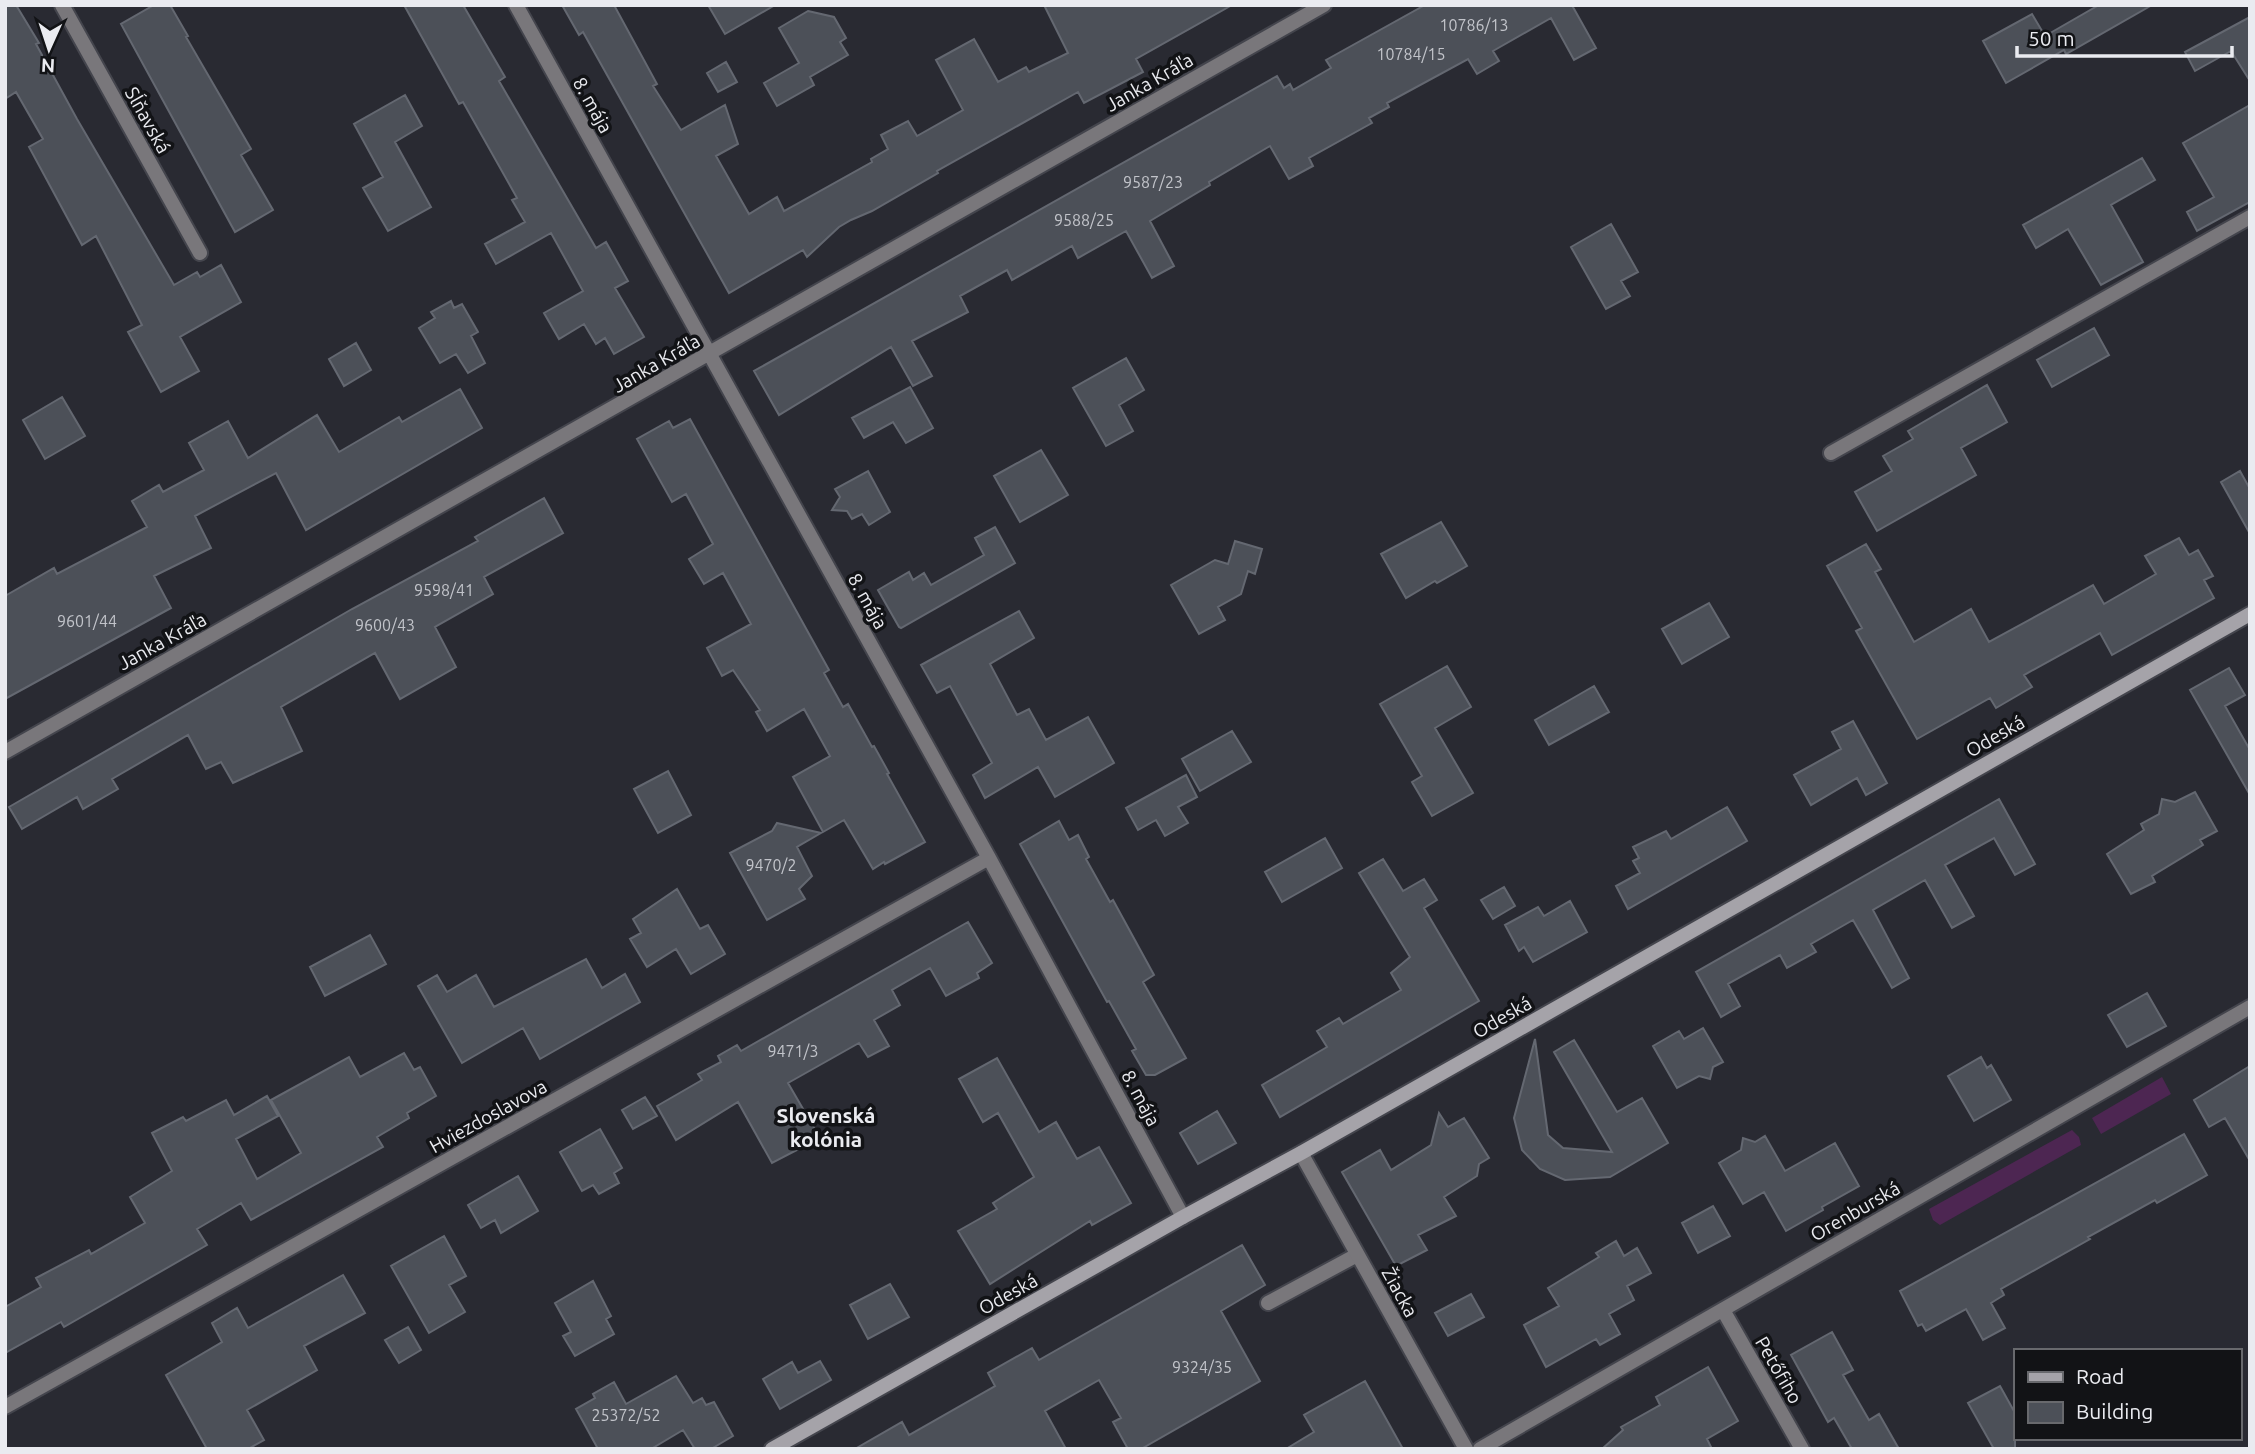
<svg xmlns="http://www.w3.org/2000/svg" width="2255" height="1454" viewBox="0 0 2255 1454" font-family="Ubuntu,sans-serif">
  <rect width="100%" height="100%" fill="#292a32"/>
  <!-- green -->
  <path fill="#4d2652" d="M 2162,1077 L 2171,1094 L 2101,1134 L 2092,1118 Z
    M 2072,1130 L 2079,1137 L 2081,1145 L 1940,1225 L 1933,1220 L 1929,1209 Z"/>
  <!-- building -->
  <path fill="#4c5058" stroke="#646871" stroke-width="2" d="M 5,5 L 16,5 L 39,43 L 36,44 L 77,119 L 174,285 L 197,272 L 200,277 L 221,265 L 241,302 L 180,337 L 199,371 L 161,392 L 128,332 L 142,325 L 96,236 L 82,245 L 29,147 L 43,139 L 16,92 L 5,99 Z
    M 154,5 L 170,5 L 188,36 L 186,37 L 251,149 L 241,155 L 273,210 L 235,232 L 121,24 Z
    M 404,5 L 463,5 L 505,77 L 499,81 L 596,248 L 606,242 L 628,281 L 615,288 L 644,337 L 614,354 L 605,338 L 596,344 L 584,324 L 559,339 L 544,313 L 583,291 L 551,233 L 496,264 L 485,244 L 525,222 L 512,200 L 517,198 L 463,102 L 459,104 Z
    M 562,5 L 614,5 L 657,84 L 653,86 L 681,130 L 725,105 L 738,144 L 716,156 L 749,214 L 777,197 L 784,211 L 872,162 L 871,159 L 888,149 L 881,135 L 908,121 L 917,136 L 963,110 L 936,60 L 974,39 L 998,82 L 1026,67 L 1029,72 L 1068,53 L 1044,5 L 1232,5 L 1136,59 L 1143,72 L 1084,103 L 1078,92 L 937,171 L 938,173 L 872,211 L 851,220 L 839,227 L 807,257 L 803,250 L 729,293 L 583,32 L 579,35 Z
    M 708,5 L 775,5 L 725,34 Z
    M 1425,5 L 1576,5 L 1573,7 L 1596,48 L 1574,60 L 1551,18 L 1493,51 L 1499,61 L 1477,74 L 1468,59 L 1387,103 L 1389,107 L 1369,118 L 1372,123 L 1309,158 L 1313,166 L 1289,179 L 1270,146 L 1209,182 L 1210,185 L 1150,221 L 1174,266 L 1152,278 L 1126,231 L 1078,258 L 1072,246 L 1012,280 L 1007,270 L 960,296 L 968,312 L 912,341 L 932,376 L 913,386 L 891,347 L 779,415 L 754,371 L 1277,76 L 1284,88 L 1290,84 L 1293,90 L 1331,68 L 1326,60 Z
    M 2099,5 L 2152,5 L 2066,54 L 2064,50 L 2006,83 L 1983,41 L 2032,14 L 2045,36 Z
    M 808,11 L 834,17 L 846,38 L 840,42 L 848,55 L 810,77 L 814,85 L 777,106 L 764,83 L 799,63 L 779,28 Z
    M 2250,17 L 2250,81 L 2231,51 L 2195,71 L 2185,52 Z
    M 726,62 L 737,82 L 718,92 L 707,73 Z
    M 405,95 L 422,126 L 395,142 L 431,207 L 388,231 L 363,188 L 383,177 L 354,124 Z
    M 2250,105 L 2250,202 L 2197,231 L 2187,212 L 2214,197 L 2183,143 Z
    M 2142,158 L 2155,180 L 2111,205 L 2143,262 L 2101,285 L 2068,229 L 2036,248 L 2023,225 Z
    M 1611,224 L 1638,272 L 1621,281 L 1630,296 L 1606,309 L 1571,247 Z
    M 451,301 L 454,308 L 462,304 L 478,332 L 471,336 L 485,363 L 468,373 L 456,354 L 440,363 L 419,328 L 435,318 L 431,312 Z
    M 2094,328 L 2109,355 L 2052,387 L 2037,360 Z
    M 356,343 L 371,370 L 344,386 L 329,359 Z
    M 1126,358 L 1144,390 L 1119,405 L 1133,431 L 1106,446 L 1073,388 Z
    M 1987,385 L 2007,422 L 1961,448 L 1976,475 L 1877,531 L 1855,492 L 1892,471 L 1883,456 L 1913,439 L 1908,431 Z
    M 910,387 L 933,428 L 906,443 L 893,422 L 864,438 L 852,418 Z
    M 460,389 L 482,428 L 306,530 L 276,473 L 195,516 L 211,548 L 154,576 L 171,608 L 5,699 L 5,596 L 54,568 L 57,574 L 147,527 L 132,501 L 159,485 L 163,492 L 204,470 L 189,443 L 228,421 L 248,458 L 317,415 L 339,452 L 399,417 L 402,422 Z
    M 62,397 L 85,436 L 45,459 L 23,420 Z
    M 690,419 L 829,670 L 824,673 L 843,707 L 848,704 L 872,747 L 874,746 L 889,773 L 887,774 L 925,842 L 885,864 L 884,862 L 873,869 L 844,820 L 823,832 L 793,777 L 830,756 L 804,709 L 767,731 L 756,712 L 760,710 L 733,670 L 722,676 L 707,648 L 751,624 L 723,573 L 704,584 L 689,559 L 713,544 L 686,494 L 672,502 L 637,439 L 669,421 L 673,428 Z
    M 1041,450 L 1068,495 L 1020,522 L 994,476 Z
    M 868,471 L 890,512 L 869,525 L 862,514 L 852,519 L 847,511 L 832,510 L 840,497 L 835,489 Z
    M 2240,471 L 2250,489 L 2250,534 L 2221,482 Z
    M 544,498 L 563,533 L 484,577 L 493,594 L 435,627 L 456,667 L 400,699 L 375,653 L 281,707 L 302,751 L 233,783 L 221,762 L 206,769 L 188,735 L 112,779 L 118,789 L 83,809 L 77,797 L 22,829 L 9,807 L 352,609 L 478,541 L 475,537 Z
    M 1441,522 L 1467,566 L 1437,583 L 1435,581 L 1406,598 L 1381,554 Z
    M 995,527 L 1015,563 L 901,628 L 899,627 L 878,590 L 909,572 L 913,580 L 924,573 L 931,585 L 984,555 L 975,538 Z
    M 2179,538 L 2189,555 L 2198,550 L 2213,576 L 2204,580 L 2214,598 L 2112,655 L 2100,633 L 2024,675 L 2032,687 L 1996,708 L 1990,698 L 1917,739 L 1856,631 L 1862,628 L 1827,566 L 1866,544 L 1881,569 L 1875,572 L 1914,642 L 1971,609 L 1989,642 L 2093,585 L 2104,604 L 2156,574 L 2145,556 Z
    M 1235,541 L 1262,549 L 1255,574 L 1248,571 L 1241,594 L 1218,607 L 1225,620 L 1199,634 L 1171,585 L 1215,560 L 1228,564 Z
    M 1709,603 L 1729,637 L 1682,664 L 1662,629 Z
    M 1019,611 L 1034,638 L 990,664 L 1017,715 L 1029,709 L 1046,740 L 1088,717 L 1114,763 L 1055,797 L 1038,767 L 985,798 L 973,775 L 992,763 L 950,686 L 937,693 L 921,665 Z
    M 1447,666 L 1471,707 L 1435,728 L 1473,793 L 1432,816 L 1412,782 L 1422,776 L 1380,704 Z
    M 2229,668 L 2245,695 L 2225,706 L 2250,750 L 2250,795 L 2190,690 Z
    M 1594,686 L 1609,712 L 1549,745 L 1535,720 Z
    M 1853,721 L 1887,783 L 1866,795 L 1857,778 L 1811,805 L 1794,775 L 1841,749 L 1832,732 Z
    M 1232,731 L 1251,762 L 1200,791 L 1182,759 Z
    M 668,771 L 691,815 L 658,833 L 634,789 Z
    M 1186,775 L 1197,797 L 1178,807 L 1188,823 L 1165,836 L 1156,820 L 1138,830 L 1126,808 Z
    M 2195,792 L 2217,831 L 2200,840 L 2203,845 L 2152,876 L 2155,882 L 2131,894 L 2107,854 L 2144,830 L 2141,824 L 2159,814 L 2162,799 L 2175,802 Z
    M 1999,799 L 2035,864 L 2015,875 L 1994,838 L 1945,865 L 1974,916 L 1952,928 L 1925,880 L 1873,910 L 1909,978 L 1892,988 L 1853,920 L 1811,944 L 1816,952 L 1787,968 L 1780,955 L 1728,984 L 1740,1006 L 1721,1017 L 1696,972 Z
    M 1727,807 L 1747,841 L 1628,909 L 1616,886 L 1640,873 L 1633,861 L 1639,858 L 1633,847 L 1666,831 L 1671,839 Z
    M 1059,821 L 1069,840 L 1078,835 L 1089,857 L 1086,859 L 1110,902 L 1113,900 L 1154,975 L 1143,982 L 1186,1058 L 1155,1075 L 1146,1075 L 1132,1051 L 1136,1049 L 1109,1001 L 1107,1002 L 1020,844 Z
    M 777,823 L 821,833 L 797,847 L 812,876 L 799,889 L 805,899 L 767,920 L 730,853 L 772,831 Z
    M 1325,838 L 1342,868 L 1282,902 L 1265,872 Z
    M 1383,859 L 1403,891 L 1424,879 L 1437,900 L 1424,908 L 1479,1001 L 1280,1117 L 1262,1085 L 1327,1047 L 1317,1031 L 1339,1018 L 1343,1024 L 1401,990 L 1391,973 L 1410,957 L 1359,873 Z
    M 1504,887 L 1515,906 L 1493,919 L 1481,900 Z
    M 677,889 L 700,929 L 708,925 L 725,954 L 691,974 L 676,949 L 647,967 L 630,939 L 641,933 L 633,919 Z
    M 1570,901 L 1587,932 L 1533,962 L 1524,947 L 1519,951 L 1505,925 L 1538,907 L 1544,916 Z
    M 968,922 L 992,963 L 977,973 L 979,978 L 946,996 L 930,968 L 892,990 L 900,1005 L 874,1020 L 889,1046 L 868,1057 L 859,1043 L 788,1083 L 820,1138 L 772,1163 L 738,1102 L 676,1140 L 657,1106 L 702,1080 L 698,1074 L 721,1062 L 718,1056 L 737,1045 L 741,1051 Z
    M 370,935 L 386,964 L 325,996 L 310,967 Z
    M 586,959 L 602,988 L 625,974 L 640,1002 L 540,1059 L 523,1028 L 462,1063 L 418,986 L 437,975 L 447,992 L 476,975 L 494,1007 Z
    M 2147,993 L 2166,1026 L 2127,1047 L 2108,1015 Z
    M 1703,1028 L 1723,1062 L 1713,1067 L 1710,1079 L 1699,1076 L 1677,1088 L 1653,1046 L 1679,1031 L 1684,1039 Z
    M 1535,1039 L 1548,1135 L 1563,1148 L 1612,1152 L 1554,1052 L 1574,1040 L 1617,1112 L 1642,1098 L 1668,1143 L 1610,1177 L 1565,1180 L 1540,1169 L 1522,1150 L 1514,1118 Z
    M 404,1053 L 414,1070 L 420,1067 L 436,1096 L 407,1113 L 409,1118 L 377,1137 L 383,1147 L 251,1220 L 241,1203 L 197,1229 L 207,1245 L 64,1327 L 61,1322 L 5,1353 L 5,1307 L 41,1287 L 36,1278 L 89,1250 L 91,1254 L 145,1223 L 130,1197 L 172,1171 L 152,1133 L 183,1117 L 186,1121 L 226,1100 L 234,1115 L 267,1096 L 278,1116 L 236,1139 L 257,1179 L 301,1153 L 271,1100 L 349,1057 L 360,1077 Z
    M 1981,1057 L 1987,1068 L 1991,1065 L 2011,1100 L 1974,1121 L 1948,1076 Z
    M 997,1058 L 1039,1132 L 1056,1122 L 1077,1159 L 1099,1147 L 1131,1203 L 1092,1225 L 1090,1221 L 990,1284 L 958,1231 L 997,1209 L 993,1203 L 1034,1177 L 998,1113 L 983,1122 L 959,1079 Z
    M 2250,1066 L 2250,1161 L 2225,1118 L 2209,1127 L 2194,1100 Z
    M 645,1097 L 657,1116 L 633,1129 L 622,1110 Z
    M 1217,1111 L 1236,1143 L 1198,1164 L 1180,1133 Z
    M 1439,1113 L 1448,1127 L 1464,1118 L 1489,1158 L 1479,1164 L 1477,1176 L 1444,1197 L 1456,1216 L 1418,1235 L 1427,1250 L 1396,1266 L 1342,1172 L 1380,1150 L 1391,1170 L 1431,1145 Z
    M 600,1129 L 622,1168 L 614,1173 L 619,1183 L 599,1194 L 593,1185 L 582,1191 L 560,1152 Z
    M 2184,1134 L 2207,1175 L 2157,1203 L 2155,1200 L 2088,1237 L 2090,1239 L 2001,1289 L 2004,1295 L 1991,1303 L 2005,1328 L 1983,1340 L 1966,1309 L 1926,1331 L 1922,1324 L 1918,1326 L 1900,1291 Z
    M 1765,1136 L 1785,1171 L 1835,1143 L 1859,1186 L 1822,1207 L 1823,1210 L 1786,1231 L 1764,1192 L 1743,1204 L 1719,1163 L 1741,1150 L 1743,1138 L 1755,1142 Z
    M 518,1176 L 538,1211 L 501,1233 L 495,1220 L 481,1228 L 468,1205 Z
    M 1713,1206 L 1730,1236 L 1698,1253 L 1682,1223 Z
    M 444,1236 L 466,1276 L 449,1285 L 465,1312 L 429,1333 L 391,1266 Z
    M 1616,1241 L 1624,1256 L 1637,1248 L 1651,1273 L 1627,1286 L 1634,1300 L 1609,1314 L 1620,1334 L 1600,1345 L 1596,1339 L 1546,1367 L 1524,1325 L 1559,1306 L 1548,1288 L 1599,1257 L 1596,1253 Z
    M 1242,1245 L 1265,1285 L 1221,1311 L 1260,1381 L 1141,1449 L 1128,1449 L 1113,1422 L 1121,1418 L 1099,1380 L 1045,1411 L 1066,1449 L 855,1449 L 902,1422 L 909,1435 L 995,1386 L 988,1373 L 1032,1348 L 1039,1360 Z
    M 343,1275 L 365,1313 L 304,1346 L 317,1370 L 247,1410 L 264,1440 L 248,1449 L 207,1449 L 166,1375 L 222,1342 L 212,1323 L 237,1308 L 248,1328 Z
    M 593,1281 L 611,1316 L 606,1319 L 614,1334 L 575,1356 L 563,1336 L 571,1332 L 555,1303 Z
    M 890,1284 L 909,1317 L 868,1339 L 850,1305 Z
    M 1471,1294 L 1484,1317 L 1448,1336 L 1435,1313 Z
    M 408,1327 L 421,1350 L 399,1363 L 385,1340 Z
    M 1832,1332 L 1853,1370 L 1843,1375 L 1869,1420 L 1879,1414 L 1899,1449 L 1852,1449 L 1834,1418 L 1828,1422 L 1791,1355 Z
    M 820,1361 L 831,1380 L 780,1409 L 763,1379 L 792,1362 L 798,1373 Z
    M 1708,1367 L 1738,1421 L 1707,1439 L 1712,1449 L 1602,1449 L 1623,1430 L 1621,1427 L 1660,1405 L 1656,1397 Z
    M 676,1376 L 693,1403 L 702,1398 L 706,1405 L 714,1402 L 733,1436 L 711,1449 L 695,1449 L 683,1430 L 651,1449 L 598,1449 L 576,1409 L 595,1398 L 593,1394 L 614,1382 L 626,1404 Z
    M 1365,1381 L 1403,1449 L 1286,1449 L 1314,1432 L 1304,1415 Z
    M 2000,1386 L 2015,1413 L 2015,1449 L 1994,1449 L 1968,1403 Z"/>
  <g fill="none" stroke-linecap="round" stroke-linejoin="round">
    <defs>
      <path id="lane" d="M 1831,453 L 2250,217
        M 1268,1303 L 1357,1255"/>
      <path id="street" d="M 62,5 L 200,253
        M 516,5 L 989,858 L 1183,1217
        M 5,752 L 1324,5
        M 1301,1153 L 1466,1449
        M 1723,1310 L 1802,1449
        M 5,1407 L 989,858
        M 1480,1449 L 2250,1007"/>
      <path id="secondary" d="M 772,1449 L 1183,1217 L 1301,1153 L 2250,614"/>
    </defs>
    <!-- lane casing -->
    <use href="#lane" stroke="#44454d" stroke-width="18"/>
    <!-- street casing -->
    <use href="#street" stroke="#44454d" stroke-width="18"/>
    <!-- secondary casing -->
    <use href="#secondary" stroke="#44454d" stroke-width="18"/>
    <!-- lane -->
    <use href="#lane" stroke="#79777b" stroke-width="14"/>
    <!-- street -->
    <use href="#street" stroke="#79777b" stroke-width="14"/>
    <!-- secondary -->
    <use href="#secondary" stroke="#a5a3a9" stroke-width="14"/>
  </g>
  <g text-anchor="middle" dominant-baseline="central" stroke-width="7" stroke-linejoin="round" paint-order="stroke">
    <!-- number labels -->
    <g font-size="16" fill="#c2c4ca">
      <text x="1474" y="25">10786/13</text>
      <text x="1411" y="54">10784/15</text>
      <text x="1153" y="182">9587/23</text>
      <text x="1084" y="220">9588/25</text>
      <text x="444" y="590">9598/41</text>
      <text x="87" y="621">9601/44</text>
      <text x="385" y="625">9600/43</text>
      <text x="771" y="865">9470/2</text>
      <text x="793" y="1051">9471/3</text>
      <text x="1202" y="1367">9324/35</text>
      <text x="626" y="1415">25372/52</text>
    </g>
    <!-- street labels -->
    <g font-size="19" fill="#eaebf0" stroke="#121316">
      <text transform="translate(1149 82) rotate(-30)">Janka Kráľa</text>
      <text transform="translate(593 105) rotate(61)">8. mája</text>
      <text transform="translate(148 120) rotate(61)">Sĺňavská</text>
      <text transform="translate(656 363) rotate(-30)">Janka Kráľa</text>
      <text transform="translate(868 601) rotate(61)">8. mája</text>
      <text transform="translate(162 641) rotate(-29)">Janka Kráľa</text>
      <text transform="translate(1995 736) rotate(-30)">Odeská</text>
      <text transform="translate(1502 1017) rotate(-30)">Odeská</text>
      <text transform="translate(1141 1098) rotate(62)">8. mája</text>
      <text transform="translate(488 1116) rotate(-29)">Hviezdoslavova</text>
      <text transform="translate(1855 1211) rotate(-30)">Orenburská</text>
      <text transform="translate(1400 1292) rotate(61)">Žiacka</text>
      <text transform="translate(1008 1294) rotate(-29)">Odeská</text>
      <text transform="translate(1779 1370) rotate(60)">Petőfiho</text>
    </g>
    <!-- neighbourhood labels -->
    <g font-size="21" font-weight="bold" fill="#eaebf0" stroke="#121316">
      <text x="826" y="1115">Slovenská<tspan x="826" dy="24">kolónia</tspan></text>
    </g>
  </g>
  <!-- border -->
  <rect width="2255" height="1454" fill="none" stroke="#eaebf0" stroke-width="14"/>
  <!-- legend -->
  <rect x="2014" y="1349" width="228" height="91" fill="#121316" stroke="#68696d" stroke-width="2"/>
  <rect x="2028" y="1372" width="35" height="10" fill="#a5a3a9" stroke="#68696d" stroke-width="2"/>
  <text x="2076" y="1384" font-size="21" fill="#eaebf0">Road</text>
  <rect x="2028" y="1402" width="35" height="21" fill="#4c5058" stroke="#68696d" stroke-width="2"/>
  <text x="2076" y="1419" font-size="21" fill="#eaebf0">Building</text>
  <!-- north arrow -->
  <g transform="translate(49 49) rotate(183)" stroke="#121316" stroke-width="5" paint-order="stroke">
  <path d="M0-5L12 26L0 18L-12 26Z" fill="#eaebf0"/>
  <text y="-10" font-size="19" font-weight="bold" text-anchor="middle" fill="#eaebf0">N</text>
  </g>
  <!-- scale -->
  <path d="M2017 46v10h215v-10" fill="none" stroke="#eaebf0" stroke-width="3.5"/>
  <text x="2028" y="46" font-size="21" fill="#eaebf0" stroke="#121316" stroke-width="5" paint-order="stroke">50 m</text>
</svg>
